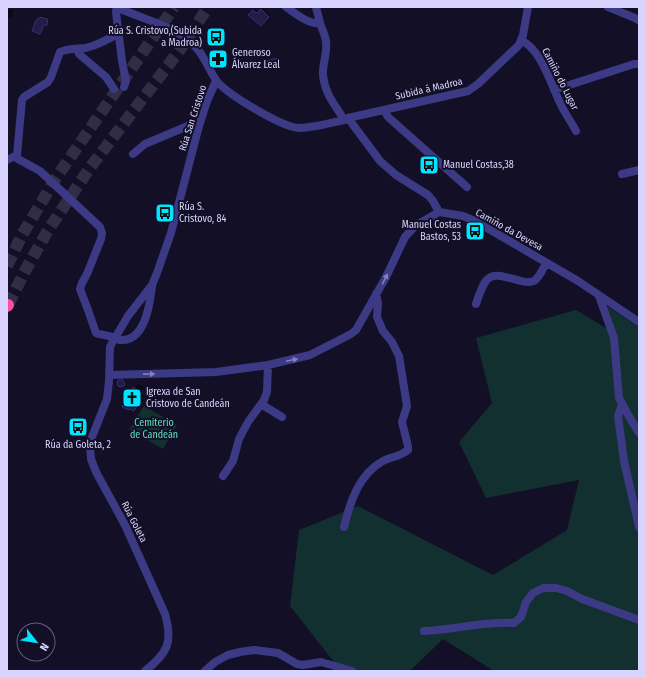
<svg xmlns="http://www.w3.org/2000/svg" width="646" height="678" viewBox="0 0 646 678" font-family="'Fira Sans Condensed',sans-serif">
  <rect width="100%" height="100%" fill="#130f26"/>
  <!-- green -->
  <path fill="#12302f" d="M 607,306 L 639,327 L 639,671 L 494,671 L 443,639 L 410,671 L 341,671 L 290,606 L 299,530 L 358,506 L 493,575 L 567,530 L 579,480 L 486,498 L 459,442 L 492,403 L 476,338 L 576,310 L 611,331 Z
    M 144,406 L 177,425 L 163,449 L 129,430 Z"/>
  <!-- shadow -->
  <path fill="#0007" d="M 263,8 L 270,15 L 261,25 L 250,15 L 255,9 L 259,12 Z
    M 7,9 L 13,10 L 12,16 L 10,18 L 7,17 Z
    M 43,16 L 50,18 L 47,24 L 39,18 Z
    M 279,57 L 281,63 L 279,65 L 269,67 L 267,61 L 269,60 Z
    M 138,384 L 144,387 L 137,400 L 140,402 L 138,406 L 134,410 L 124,406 L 134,388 Z"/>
  <!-- building -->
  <path fill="#241b47" stroke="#3b2d73" d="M 261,9 L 269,17 L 261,26 L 248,15 L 253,10 L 257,13 Z
    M 41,17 L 48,19 L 47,25 L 44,25 L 40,34 L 32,31 L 36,20 Z
    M 277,58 L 279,66 L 268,68 L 266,61 Z
    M 118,380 L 123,380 L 125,385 L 121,387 L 118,386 L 117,383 Z
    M 133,387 L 141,392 L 134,404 L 137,406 L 134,411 L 130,409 L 129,410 L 122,407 Z"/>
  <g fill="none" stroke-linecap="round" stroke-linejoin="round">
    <!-- motorway-tunnel -->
    <path stroke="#312d47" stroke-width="12" stroke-dasharray="12 6" stroke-linecap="butt" d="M 7,266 L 22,235 L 56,178 L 174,7
      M 8,305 L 25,271 L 47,232 L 89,169 L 179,51 L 208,7"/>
    <!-- minor -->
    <path stroke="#3d3a85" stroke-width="8" d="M 116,7 C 140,18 168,24 188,40 C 203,51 206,65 216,80 C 226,94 282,127 299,128 C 314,128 330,123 344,120 L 348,118 L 468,91 L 478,84 L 519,45 L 523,35 L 528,7
      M 117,7 L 116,12 L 122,61 L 126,81 L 124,87
      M 286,7 C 295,13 309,25 320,23 C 322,29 325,35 326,41 C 328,53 322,64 323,75 C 325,95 335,104 344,120
      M 316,7 L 320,23
      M 608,7 L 635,18 L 638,20
      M 119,33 C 109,39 97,45 86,48 C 77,49 69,48 60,52 L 51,77 L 48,82 L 24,97 L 22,100 L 17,155 L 18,159 L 40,171 L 100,227 L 102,233 L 101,239 L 87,274 L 82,283 L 80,289 L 88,310 L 96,333 C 100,335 103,334 108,336 C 112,336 115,339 120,340 C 145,342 150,304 152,286
      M 521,40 C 543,51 551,86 562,107 C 566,115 572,123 576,131
      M 77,49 L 79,54 L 106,77 L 114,89
      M 554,90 L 634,64 L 639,64
      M 384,110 L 388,117 L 467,187
      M 348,118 L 380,161 L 396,175 L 428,195 L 433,201 L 439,212
      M 133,154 L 145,144 L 190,125 L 199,126
      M 7,160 L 17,155
      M 622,174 L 639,170
      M 439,212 L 463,216 L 475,221 L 578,281 L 639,322
      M 599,296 L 614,338 L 619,398 L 627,413 L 639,433
      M 476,304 C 487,270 490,273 521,281 C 525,282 530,283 534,281 C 540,277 543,269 546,263
      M 110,375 L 216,372 L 268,365 L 310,355 L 351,334 L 356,330 L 386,277 L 405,237 L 415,226 L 439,212
      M 261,404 L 282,417
      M 622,404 L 618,416 L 624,461 L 639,527
      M 223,476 L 233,461 L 239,439 L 248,422 L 264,400 L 267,392 L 268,365
      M 344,527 C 350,502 359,474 383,461 C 391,457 401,456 408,450 L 408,446 L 402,422 L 407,406 L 399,356 L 392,342 L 383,331 L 377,317 L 378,303 L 376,294
      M 424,631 C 454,630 484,621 514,623 L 521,617 L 526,602 L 533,593 L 543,588 L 556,588 L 567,591 L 582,599 L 639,620
      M 145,671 C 168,653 173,642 165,614 L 125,525 L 96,472 L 91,459 L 90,446 L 92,437 L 107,399 L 109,381 L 110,347 L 112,343 L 128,316 L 152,285 L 157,273 L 171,233 L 199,126 L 207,101 L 216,81
      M 205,671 L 215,662 L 228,655 L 240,652 L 254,650 L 278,653 L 297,664 L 303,665 L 321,662 L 352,671"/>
    <!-- motorway -->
    <path stroke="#ff4fa3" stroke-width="12" d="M 7,306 L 8,305"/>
  </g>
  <!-- one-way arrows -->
  <defs><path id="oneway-solid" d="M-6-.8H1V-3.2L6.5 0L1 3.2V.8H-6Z"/></defs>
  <g fill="#837fbc">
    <use href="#oneway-solid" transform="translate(385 279) rotate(-62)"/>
    <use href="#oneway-solid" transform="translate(292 360) rotate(-12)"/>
    <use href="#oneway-solid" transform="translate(149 374) rotate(-1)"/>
  </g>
  <!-- icons -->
  <defs>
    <symbol id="bus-square" viewBox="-11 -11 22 22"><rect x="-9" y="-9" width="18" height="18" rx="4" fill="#00e5ff" stroke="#130f26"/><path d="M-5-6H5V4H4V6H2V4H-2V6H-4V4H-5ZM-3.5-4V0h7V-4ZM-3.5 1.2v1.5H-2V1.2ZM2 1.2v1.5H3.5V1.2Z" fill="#111"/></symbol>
    <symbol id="pharmacy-square" viewBox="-11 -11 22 22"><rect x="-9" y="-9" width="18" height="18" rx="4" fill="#00e5ff" stroke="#130f26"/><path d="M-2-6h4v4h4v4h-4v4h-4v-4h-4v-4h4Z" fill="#111"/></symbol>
    <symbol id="church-square" viewBox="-11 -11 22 22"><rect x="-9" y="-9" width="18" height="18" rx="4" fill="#00e5ff" stroke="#130f26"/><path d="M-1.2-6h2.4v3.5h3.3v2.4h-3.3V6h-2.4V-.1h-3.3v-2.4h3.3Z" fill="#111"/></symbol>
  </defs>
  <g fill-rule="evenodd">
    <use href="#bus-square" x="205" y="26" width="22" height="22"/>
    <use href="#pharmacy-square" x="207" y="48" width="22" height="22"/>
    <use href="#bus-square" x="418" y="154" width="22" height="22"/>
    <use href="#bus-square" x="154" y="202" width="22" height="22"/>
    <use href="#bus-square" x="464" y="220" width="22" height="22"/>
    <use href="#church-square" x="121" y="387" width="22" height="22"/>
    <use href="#bus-square" x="67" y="416" width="22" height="22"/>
  </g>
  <g text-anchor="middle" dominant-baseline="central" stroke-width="4" stroke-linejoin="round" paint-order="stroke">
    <!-- poi labels -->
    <g font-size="10" fill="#d9d4ff" stroke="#130f26" text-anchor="start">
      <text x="202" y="31" text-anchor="end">Rúa S. Cristovo,(Subida<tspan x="202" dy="12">a Madroa)</tspan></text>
      <text x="232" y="53">Generoso<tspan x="232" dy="12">Álvarez Leal</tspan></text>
      <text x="443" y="165">Manuel Costas,38</text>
      <text x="179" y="207">Rúa S.<tspan x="179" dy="12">Cristovo, 84</tspan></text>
      <text x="461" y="225" text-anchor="end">Manuel Costas<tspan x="461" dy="12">Bastos, 53</tspan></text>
      <text x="146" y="392">Igrexa de San<tspan x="146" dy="12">Cristovo de Candeán</tspan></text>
      <text x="78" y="445" text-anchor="middle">Rúa da Goleta, 2</text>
    </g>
    <!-- street labels -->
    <g font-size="10" fill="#d9d4ff" stroke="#130f26">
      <text transform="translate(560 79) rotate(63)">Camiño do Lugar</text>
      <text transform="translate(429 89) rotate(-13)">Subida á Madroa</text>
      <text transform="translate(193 118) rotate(-72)">Rúa San Cristovo</text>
      <text transform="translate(509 230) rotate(29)">Camiño da Devesa</text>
      <text transform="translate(134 522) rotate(63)">Rúa Goleta</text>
    </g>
    <!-- park labels -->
    <g font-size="10" fill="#5fe0c0" stroke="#130f26">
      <text x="154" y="423">Cemiterio<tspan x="154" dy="12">de Candeán</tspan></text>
    </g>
  </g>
  <!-- border -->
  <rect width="646" height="678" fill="none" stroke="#d9d4ff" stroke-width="16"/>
  <!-- north arrow -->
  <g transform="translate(36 642) rotate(121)"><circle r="19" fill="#130f26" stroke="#625e7d"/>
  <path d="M0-3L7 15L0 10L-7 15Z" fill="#00e5ff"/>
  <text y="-6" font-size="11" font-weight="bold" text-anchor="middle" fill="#d9d4ff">N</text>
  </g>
</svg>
